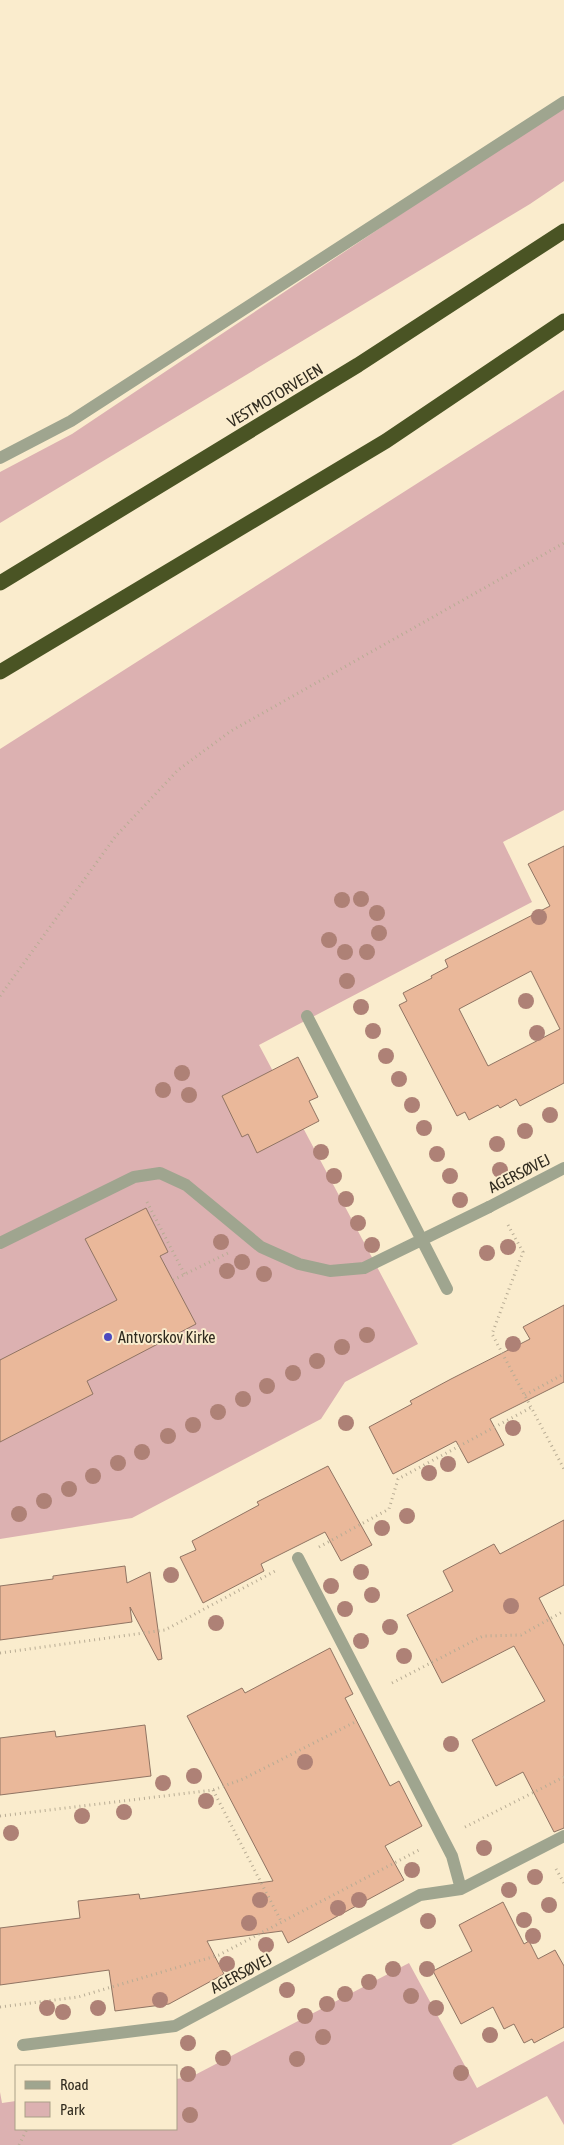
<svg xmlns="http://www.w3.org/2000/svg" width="564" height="2145" viewBox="0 0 564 2145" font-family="'Asap Condensed',sans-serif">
  <rect width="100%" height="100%" fill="#faeccd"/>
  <!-- green -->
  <path fill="#dcb1b1" d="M 564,105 L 564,181 L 530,204 L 0,523 L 0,472 L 72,434 Z
    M 564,390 L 564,810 L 503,842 L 532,902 L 259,1045 L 418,1344 L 345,1382 L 321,1419 L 132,1518 L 0,1539 L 0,749 Z
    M 409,1963 L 477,2088 L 564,2041 L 564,2125 L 547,2096 L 451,2145 L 0,2145 L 0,2092 L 2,2103 L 16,2101 L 16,2129 L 176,2129 L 176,2079 L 191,2077 Z"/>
  <!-- building -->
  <path fill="#eab89a" stroke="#907463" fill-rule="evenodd" d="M 564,846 L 564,1083 L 520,1106 L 516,1099 L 500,1108 L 498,1105 L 469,1120 L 465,1112 L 457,1116 L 399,1005 L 407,1001 L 403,993 L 432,978 L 431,976 L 448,967 L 445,960 L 550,906 L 528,864 ZM 531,971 L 560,1029 L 488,1066 L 459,1009 Z
    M 298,1057 L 318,1097 L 309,1101 L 319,1121 L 257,1153 L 248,1134 L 242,1137 L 222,1096 Z
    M 146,1208 L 168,1252 L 160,1256 L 196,1324 L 87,1381 L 93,1394 L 0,1442 L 0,1360 L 117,1300 L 85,1239 Z
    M 564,1305 L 564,1382 L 490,1419 L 504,1445 L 468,1463 L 456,1441 L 393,1474 L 369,1427 L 412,1404 L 410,1401 L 451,1379 L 530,1339 L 523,1327 Z
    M 328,1466 L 372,1545 L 341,1561 L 325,1532 L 261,1564 L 264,1571 L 203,1603 L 180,1557 L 196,1550 L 192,1541 L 259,1505 L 257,1502 Z
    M 564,1520 L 564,1585 L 539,1598 L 564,1646 L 564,1828 L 554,1832 L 523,1772 L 496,1786 L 472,1740 L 545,1701 L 514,1646 L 442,1683 L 407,1615 L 453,1591 L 443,1571 L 494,1544 L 500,1554 Z
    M 125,1566 L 127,1583 L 150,1572 L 162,1659 L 158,1660 L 130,1607 L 132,1622 L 0,1640 L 0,1586 L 53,1579 L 53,1576 Z
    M 330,1648 L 353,1694 L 345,1698 L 390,1786 L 399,1781 L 422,1826 L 385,1846 L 404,1880 L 288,1943 L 282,1931 L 207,1941 L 224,1974 L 169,2004 L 115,2011 L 109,1970 L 0,1985 L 0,1928 L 80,1918 L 78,1901 L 139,1894 L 140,1899 L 273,1881 L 187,1716 L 242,1688 L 245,1693 Z
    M 145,1725 L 151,1776 L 0,1795 L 0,1738 L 55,1731 L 56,1737 Z
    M 503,1902 L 524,1944 L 529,1941 L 538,1959 L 555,1950 L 564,1966 L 564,2027 L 534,2043 L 532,2039 L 524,2043 L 514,2024 L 504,2029 L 493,2007 L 461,2024 L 433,1971 L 472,1951 L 459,1925 Z"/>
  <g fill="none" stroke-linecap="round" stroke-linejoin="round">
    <!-- path -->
    <path stroke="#b8ac94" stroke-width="3" stroke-dasharray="1 4" stroke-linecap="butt" d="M 0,996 L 115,837 L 178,770 L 231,731 L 564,543
      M 147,1202 L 185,1275
      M 508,1225 L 523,1252 L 492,1334 L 564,1469
      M 173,1280 L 228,1253
      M 525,1395 L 564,1374
      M 319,1547 L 389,1509 L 398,1479 L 532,1407
      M 0,1653 L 165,1630 L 277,1570
      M 392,1683 L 483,1636 L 521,1635 L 564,1611
      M 213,1790 L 281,1921
      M 0,1816 L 213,1790 L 243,1779 L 355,1722
      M 465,1827 L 564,1777
      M 556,1869 L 564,1883
      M 0,2007 L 78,1997 L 219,1955 L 419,1850
      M 19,2145 L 27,2129"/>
    <!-- lane -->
    <path stroke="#9fa58f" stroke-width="12" d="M 0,458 L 71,421 L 564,102
      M 307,1016 L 447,1289
      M 0,1243 L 134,1177 L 160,1173 L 186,1185 L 261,1247 L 299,1264 L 330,1271 L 364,1268 L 489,1207"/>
    <!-- street -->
    <path stroke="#9fa58f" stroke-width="12" d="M 489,1207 L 564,1168
      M 298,1558 L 452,1856 L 461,1889
      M 23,2045 L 175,2026 L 420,1895 L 461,1889 L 564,1836"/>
    <!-- highway -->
    <path stroke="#4a5424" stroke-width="15" d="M 0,583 L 358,365 L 564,231
      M 0,672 L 386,441 L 564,321"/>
  </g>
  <!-- trees -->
  <g fill="#ae8176">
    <circle cx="361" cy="899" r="8"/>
    <circle cx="342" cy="900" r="8"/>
    <circle cx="377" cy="913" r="8"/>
    <circle cx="539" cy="917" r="8"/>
    <circle cx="379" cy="933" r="8"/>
    <circle cx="329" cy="940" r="8"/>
    <circle cx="345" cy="952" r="8"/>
    <circle cx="367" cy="952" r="8"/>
    <circle cx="347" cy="981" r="8"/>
    <circle cx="526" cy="1001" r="8"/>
    <circle cx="361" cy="1007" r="8"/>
    <circle cx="373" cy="1031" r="8"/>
    <circle cx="537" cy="1033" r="8"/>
    <circle cx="386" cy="1056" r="8"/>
    <circle cx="182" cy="1073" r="8"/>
    <circle cx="399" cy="1079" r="8"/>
    <circle cx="163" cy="1090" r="8"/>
    <circle cx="189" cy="1095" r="8"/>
    <circle cx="412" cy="1105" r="8"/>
    <circle cx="550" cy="1115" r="8"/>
    <circle cx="424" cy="1128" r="8"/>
    <circle cx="525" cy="1131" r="8"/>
    <circle cx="497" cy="1144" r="8"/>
    <circle cx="321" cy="1152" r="8"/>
    <circle cx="437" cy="1154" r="8"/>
    <circle cx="500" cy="1170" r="8"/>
    <circle cx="334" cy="1176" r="8"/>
    <circle cx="450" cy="1176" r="8"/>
    <circle cx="346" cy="1199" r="8"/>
    <circle cx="460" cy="1200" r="8"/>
    <circle cx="358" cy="1223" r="8"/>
    <circle cx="221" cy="1242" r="8"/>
    <circle cx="372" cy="1245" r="8"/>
    <circle cx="508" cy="1247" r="8"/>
    <circle cx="487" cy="1253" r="8"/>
    <circle cx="242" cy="1262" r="8"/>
    <circle cx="227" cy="1271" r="8"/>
    <circle cx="264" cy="1274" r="8"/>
    <circle cx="367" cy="1335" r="8"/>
    <circle cx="513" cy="1344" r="8"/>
    <circle cx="342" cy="1347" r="8"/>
    <circle cx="317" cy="1361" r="8"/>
    <circle cx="293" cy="1373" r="8"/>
    <circle cx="267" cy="1386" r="8"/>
    <circle cx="243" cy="1399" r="8"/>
    <circle cx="218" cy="1412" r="8"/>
    <circle cx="346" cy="1423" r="8"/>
    <circle cx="193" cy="1425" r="8"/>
    <circle cx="513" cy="1428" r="8"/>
    <circle cx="168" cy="1436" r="8"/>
    <circle cx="142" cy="1452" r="8"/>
    <circle cx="118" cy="1463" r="8"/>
    <circle cx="448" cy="1464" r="8"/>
    <circle cx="429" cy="1473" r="8"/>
    <circle cx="93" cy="1476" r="8"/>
    <circle cx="69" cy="1489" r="8"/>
    <circle cx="44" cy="1501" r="8"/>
    <circle cx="19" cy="1514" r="8"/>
    <circle cx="407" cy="1516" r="8"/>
    <circle cx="382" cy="1528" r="8"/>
    <circle cx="361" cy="1572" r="8"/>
    <circle cx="171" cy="1575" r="8"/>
    <circle cx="331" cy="1586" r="8"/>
    <circle cx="372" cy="1595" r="8"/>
    <circle cx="511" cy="1606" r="8"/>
    <circle cx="345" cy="1609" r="8"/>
    <circle cx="216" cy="1623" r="8"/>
    <circle cx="390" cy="1627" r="8"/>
    <circle cx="361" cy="1641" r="8"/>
    <circle cx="404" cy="1656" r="8"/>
    <circle cx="451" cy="1744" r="8"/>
    <circle cx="305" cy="1762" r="8"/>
    <circle cx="194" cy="1776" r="8"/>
    <circle cx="163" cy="1783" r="8"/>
    <circle cx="206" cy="1801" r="8"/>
    <circle cx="124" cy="1812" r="8"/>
    <circle cx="82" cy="1816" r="8"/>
    <circle cx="11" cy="1833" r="8"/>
    <circle cx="484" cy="1848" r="8"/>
    <circle cx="412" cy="1870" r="8"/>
    <circle cx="535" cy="1877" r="8"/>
    <circle cx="509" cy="1890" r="8"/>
    <circle cx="260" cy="1900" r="8"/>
    <circle cx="359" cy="1900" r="8"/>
    <circle cx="549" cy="1905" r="8"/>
    <circle cx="338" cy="1908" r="8"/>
    <circle cx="524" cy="1920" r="8"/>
    <circle cx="428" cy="1921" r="8"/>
    <circle cx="249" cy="1923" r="8"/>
    <circle cx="533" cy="1936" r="8"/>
    <circle cx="266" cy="1945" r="8"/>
    <circle cx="227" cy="1964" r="8"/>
    <circle cx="393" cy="1969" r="8"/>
    <circle cx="427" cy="1969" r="8"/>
    <circle cx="369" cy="1982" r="8"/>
    <circle cx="287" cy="1990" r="8"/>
    <circle cx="345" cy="1994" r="8"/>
    <circle cx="411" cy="1996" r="8"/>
    <circle cx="160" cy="2000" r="8"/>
    <circle cx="327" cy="2004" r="8"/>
    <circle cx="47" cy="2008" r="8"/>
    <circle cx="98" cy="2008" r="8"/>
    <circle cx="436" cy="2008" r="8"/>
    <circle cx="63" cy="2012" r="8"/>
    <circle cx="305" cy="2016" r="8"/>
    <circle cx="490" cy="2035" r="8"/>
    <circle cx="323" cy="2037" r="8"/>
    <circle cx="188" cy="2043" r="8"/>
    <circle cx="223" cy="2058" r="8"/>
    <circle cx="297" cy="2059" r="8"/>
    <circle cx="461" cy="2073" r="8"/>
    <circle cx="188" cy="2074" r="8"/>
    <circle cx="190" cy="2115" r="8"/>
  </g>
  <!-- markers -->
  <circle fill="#4c49bf" stroke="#faeccd" stroke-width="2" cx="108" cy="1337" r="5"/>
  <g text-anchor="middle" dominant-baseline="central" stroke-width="4" stroke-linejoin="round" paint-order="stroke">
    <!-- street labels -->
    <g font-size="16" fill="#302b1f" stroke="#faeccd">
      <text transform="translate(275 395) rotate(-31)">VESTMOTORVEJEN</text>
      <text transform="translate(519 1173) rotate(-27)">AGERSØVEJ</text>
      <text transform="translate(241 1973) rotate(-28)">AGERSØVEJ</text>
    </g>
    <!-- poi labels -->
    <g font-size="16" fill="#302b1f" stroke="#faeccd" text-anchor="start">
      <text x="118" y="1337">Antvorskov Kirke</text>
    </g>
  </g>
  <!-- legend -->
  <rect x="15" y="2065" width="162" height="65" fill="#faeccd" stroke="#a99f87"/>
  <rect x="25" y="2081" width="25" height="8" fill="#9fa58f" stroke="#a99f87"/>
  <text x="60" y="2090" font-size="15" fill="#302b1f">Road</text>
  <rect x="25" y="2102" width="25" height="15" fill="#dcb1b1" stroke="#a99f87"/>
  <text x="60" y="2115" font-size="15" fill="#302b1f">Park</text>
</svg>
